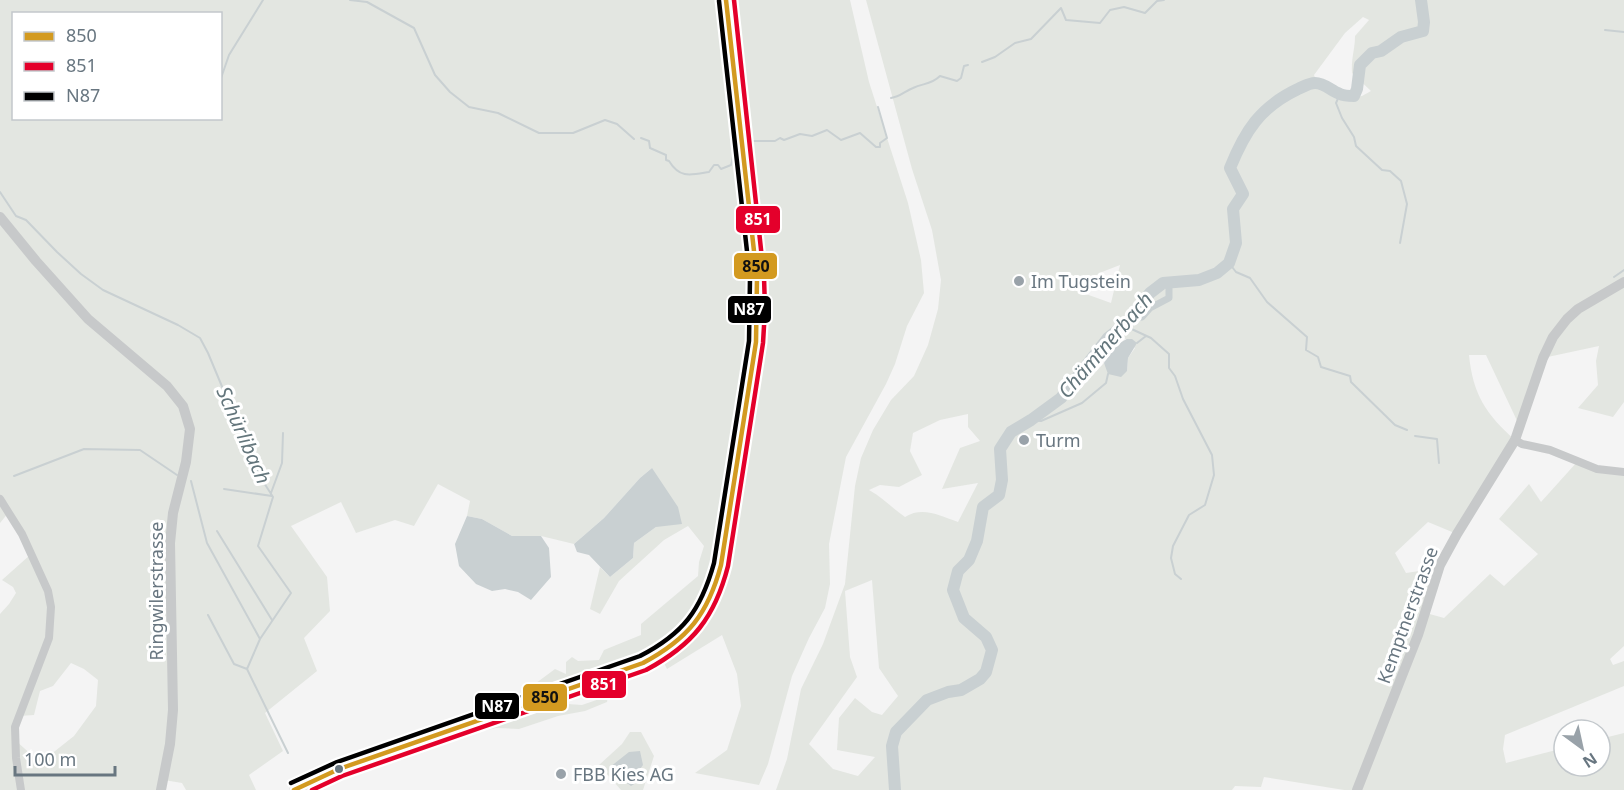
<svg xmlns="http://www.w3.org/2000/svg" width="1624" height="790" viewBox="0 0 1624 790" font-family="'Noto Sans',sans-serif">
  <rect width="100%" height="100%" fill="#f4f4f4"/>
  <!-- green -->
  <path fill="#e3e6e1" fill-rule="evenodd" d="M 0,0 L 850,0 L 869,82 L 908,203 L 921,260 L 924,293 L 907,326 L 895,364 L 886,384 L 846,457 L 829,544 L 830,584 L 825,608 L 809,638 L 792,676 L 768,764 L 759,785 L 695,773 L 727,750 L 741,706 L 737,674 L 722,635 L 667,669 L 664,663 L 683,648 L 705,625 L 697,622 L 721,566 L 716,558 L 703,600 L 695,613 L 669,639 L 656,647 L 603,668 L 441,727 L 440,725 L 520,695 L 555,669 L 566,674 L 566,662 L 572,657 L 578,661 L 599,660 L 604,650 L 641,635 L 641,624 L 698,576 L 699,562 L 704,546 L 688,526 L 664,540 L 619,581 L 600,614 L 590,609 L 600,567 L 610,577 L 633,558 L 634,543 L 656,527 L 652,468 L 640,478 L 604,518 L 574,544 L 541,536 L 512,536 L 482,519 L 467,516 L 470,501 L 438,484 L 414,526 L 395,520 L 356,533 L 341,502 L 291,526 L 327,577 L 330,611 L 304,638 L 317,671 L 265,713 L 283,751 L 249,775 L 256,790 L 186,790 L 182,783 L 164,780 L 161,790 L 0,790 L 0,614 L 9,604 L 16,593 L 13,587 L 2,580 L 30,555 L 9,512 L 0,523 ZM 14,14 L 220,14 L 220,118 L 14,118 ZM 71,663 L 84,669 L 98,680 L 96,706 L 74,736 L 50,755 L 35,758 L 14,739 L 19,716 L 34,715 L 40,691 L 53,686 Z
    M 866,0 L 1624,0 L 1624,402 L 1613,417 L 1578,408 L 1598,385 L 1596,361 L 1599,346 L 1543,358 L 1520,427 L 1486,355 L 1469,355 C 1473,395 1486,414 1515,440 L 1457,534 L 1428,522 L 1395,553 L 1406,573 L 1439,568 L 1426,613 L 1444,618 L 1490,574 L 1504,586 L 1538,554 L 1499,519 L 1529,484 L 1541,502 L 1577,462 L 1624,472 L 1624,646 L 1610,659 L 1613,665 L 1624,661 L 1624,686 L 1505,735 L 1503,749 L 1506,763 L 1564,748 L 1564,766 L 1600,766 L 1600,739 L 1624,733 L 1624,790 L 1344,790 L 1264,777 L 1261,787 L 1235,786 L 1232,790 L 776,790 L 787,759 L 801,689 L 823,644 L 845,584 L 855,486 L 861,458 L 873,430 L 891,400 L 914,376 L 928,345 L 938,309 L 941,280 L 932,230 L 912,169 ZM 1363,17 L 1369,20 L 1355,36 C 1355,49 1351,59 1352,73 L 1371,91 L 1362,96 L 1338,100 L 1318,85 L 1314,75 L 1345,33 ZM 1120,265 L 1111,303 L 1072,289 L 1102,272 ZM 1117,331 L 1135,348 L 1128,358 L 1127,371 L 1106,366 L 1104,363 L 1071,399 L 1067,392 L 1102,342 ZM 968,414 L 968,427 L 980,441 L 960,448 L 942,489 L 978,483 L 958,522 C 940,516 923,506 905,517 C 892,508 882,497 869,490 L 880,485 L 899,487 L 922,475 L 910,451 L 913,433 L 940,420 ZM 872,580 L 879,668 L 898,696 L 882,715 L 872,712 L 855,698 L 839,718 L 837,750 L 875,757 L 858,776 L 833,769 L 809,744 L 857,677 L 850,657 L 845,591 Z
    M 608,696 L 607,702 L 585,711 L 558,716 L 519,729 L 496,728 L 467,735 L 366,768 L 365,764 L 541,705 L 567,699 L 568,704 L 582,705 Z
    M 630,732 L 641,732 L 654,756 L 643,790 L 621,790 L 599,765 L 622,744 Z"/>
  <!-- water -->
  <path fill="#c9d0d2" d="M 1127,339 L 1132,339 L 1137,343 L 1128,358 L 1127,371 L 1121,377 L 1108,374 L 1104,363 C 1110,354 1116,344 1127,339 Z
    M 652,468 L 678,507 L 682,524 L 656,527 L 634,543 L 633,558 L 610,577 L 589,555 L 577,552 L 574,544 L 604,518 L 640,478 Z
    M 467,516 L 482,519 L 512,536 L 541,536 L 549,548 L 551,577 L 531,600 L 518,592 L 505,589 L 492,591 L 476,584 L 459,566 L 455,544 Z
    M 640,751 L 643,765 L 637,773 L 636,783 L 631,786 L 617,776 L 610,767 L 629,752 Z"/>
  <g fill="none" stroke-linecap="round" stroke-linejoin="round">
    <!-- stream -->
    <path stroke="#c9d0d2" stroke-width="2" d="M 350,0 L 367,2 L 414,28 L 435,75 L 450,92 L 469,107 L 498,113 L 539,133 L 573,133 L 605,120 L 617,124 L 634,139
      M 1605,30 L 1624,32
      M 982,62 L 995,57 L 1015,43 L 1031,39 L 1061,8 L 1066,20 L 1100,23 L 1110,10 L 1124,7 L 1145,13 L 1157,1 L 1164,0
      M 220,81 L 229,55 L 263,0
      M 1340,94 L 1336,103 L 1342,118 L 1354,137 L 1356,146 L 1382,170 L 1390,171 L 1401,181 L 1407,204 L 1400,243
      M 891,98 C 900,97 905,91 913,88 C 923,83 931,85 940,76 L 957,81 L 961,78 L 964,66 L 968,65
      M 641,138 L 649,141 L 650,148 L 666,155 L 666,160 L 669,161 C 680,179 691,175 709,172 L 714,165 L 718,165 L 721,169 L 731,165 L 735,149
      M 752,141 L 775,141 L 780,138 L 784,140 L 800,134 L 812,136 L 827,130 L 841,140 L 860,133 L 876,147 L 880,147 L 880,143 L 887,138 L 878,107
      M 0,192 L 16,216 L 26,220 L 57,252 L 81,274 L 103,290 L 178,325 L 200,338 L 208,353 L 259,475 L 273,497 L 258,546 L 291,593 L 260,639 L 247,669 L 288,753
      M 1229,263 L 1236,272 L 1250,278 L 1267,302 L 1307,337 L 1306,350 L 1318,357 L 1321,367 L 1350,376 L 1351,382 L 1395,425 L 1407,430
      M 1614,277 L 1624,270
      M 1125,326 L 1151,338 L 1169,354 L 1169,368 L 1175,376 L 1183,399 L 1212,455 L 1214,475 L 1205,505 L 1189,515 L 1173,546 L 1171,558 L 1175,574 L 1181,579
      M 1137,343 L 1146,336
      M 1031,420 L 1041,421 L 1082,403 L 1106,383 L 1108,374
      M 1415,436 L 1437,439 L 1439,463
      M 14,476 L 84,449 L 140,450 L 177,475
      M 191,481 L 207,543 L 260,639
      M 224,489 L 272,496
      M 271,493 L 282,463 L 283,433
      M 217,531 L 272,620
      M 208,615 L 234,664 L 247,669"/>
    <!-- canal -->
    <path stroke="#c9d0d2" stroke-width="7" d="M 1133,318 L 1142,317 L 1150,308 L 1169,298 L 1169,281"/>
    <!-- river -->
    <path stroke="#c9d0d2" stroke-width="12" d="M 895,790 L 892,746 L 896,732 L 927,700 L 948,692 L 961,690 L 980,679 L 986,672 L 992,650 L 986,637 L 964,618 L 953,590 L 958,571 L 969,560 L 977,541 L 983,507 L 999,495 L 1002,480 L 1000,449 L 1011,432 L 1031,420 L 1061,398 L 1108,338 L 1133,318 L 1137,309 L 1150,293 L 1163,283 L 1199,280 L 1217,273 L 1229,263 L 1236,243 L 1233,209 L 1243,194 L 1230,168 C 1245,131 1260,107 1298,89 C 1303,87 1309,83 1315,83 C 1325,83 1331,91 1340,94 C 1344,96 1350,96 1354,96 L 1357,89 L 1360,65 L 1372,53 L 1381,51 L 1401,37 L 1423,31 L 1424,22 L 1421,0"/>
    <!-- minor -->
    <path stroke="#c7c9ca" stroke-width="8" d="M 1515,440 L 1522,444 L 1550,450 L 1597,469 L 1624,472
      M 0,499 L 22,534 L 48,591 L 51,607 L 49,638 L 15,727 L 16,758 L 21,790"/>
    <!-- tertiary -->
    <path stroke="#c7c9ca" stroke-width="10" d="M 0,217 L 36,261 L 88,319 L 167,386 L 183,406 L 190,429 L 186,462 L 173,513 L 170,543 L 173,710 L 170,744 L 161,790
      M 1357,790 L 1418,635 L 1440,565 L 1457,534 L 1515,440 L 1543,358 L 1553,337 L 1567,319 L 1578,309 L 1624,282"/>
    <!-- secondary -->
    <path stroke="#dddede" stroke-width="10" d="M 294,790 L 339,769 L 643,663 C 688,642 710,613 721,565 L 750,383 L 756,342 L 758,309 L 757,278 L 753,238 L 726,0"/>
    <defs>
      <path id="bus-1" d="M 294,790 L 339,769 L 643,663 C 688,639 708,614 721,565 L 756,342 L 757,278 L 726,0"/>
      <path id="bus-2" d="M 312,790 L 342,776 L 646,670 C 693,645 715,617 728,566 L 763,343 L 765,309 L 764,277 L 734,0"/>
      <path id="bus-3" d="M 291,783 L 337,762 L 640,656 C 683,634 701,610 714,563 L 749,341 L 750,278 L 719,1"/>
    </defs>
    <!-- bus-1 casing -->
    <use href="#bus-1" stroke="#fff" stroke-width="9"/>
    <!-- bus-2 casing -->
    <use href="#bus-2" stroke="#fff" stroke-width="9"/>
    <!-- bus-3 casing -->
    <use href="#bus-3" stroke="#fff" stroke-width="9"/>
    <!-- bus-1 -->
    <use href="#bus-1" stroke="#d39a20" stroke-width="4.5"/>
    <!-- bus-2 -->
    <use href="#bus-2" stroke="#e4002b" stroke-width="4.5"/>
    <!-- bus-3 -->
    <use href="#bus-3" stroke="#000" stroke-width="4.5"/>
  </g>
  <!-- markers -->
  <g fill="#99a2a9" stroke="#fff" stroke-width="2">
    <circle cx="1019" cy="281" r="6"/>
    <circle cx="1024" cy="440" r="6"/>
    <circle cx="561" cy="774" r="6"/>
  </g>
  <circle fill="#687680" stroke="#fff" stroke-width="2" cx="339" cy="769" r="5"/>
  <g text-anchor="middle" dominant-baseline="central" stroke-width="6" stroke-linejoin="round" paint-order="stroke">
    <!-- poi labels -->
    <g font-size="18" fill="#687680" stroke="#fff" text-anchor="start">
      <text x="1031" y="281">Im Tugstein</text>
      <text x="1036" y="440">Turm</text>
      <text x="573" y="774">FBB Kies AG</text>
    </g>
    <!-- street labels -->
    <g font-size="18" fill="#687680" stroke="#fff">
      <text transform="translate(156 591) rotate(-90)">Ringwilerstrasse</text>
      <text transform="translate(1407 615) rotate(-70)">Kemptnerstrasse</text>
    </g>
    <!-- water labels -->
    <g font-size="20" font-style="italic" fill="#64767c" stroke="#fff">
      <text transform="translate(1105 345) rotate(-49)">Chämtnerbach</text>
      <text transform="translate(244 435) rotate(66)">Schürlibach</text>
    </g>
  </g>
  <g stroke="#fff" stroke-width="2">
    <rect x="735" y="205" width="46" height="29" rx="6" fill="#e4002b"/>
    <rect x="733" y="252" width="45" height="28" rx="6" fill="#d39a20"/>
    <rect x="727" y="295" width="45" height="29" rx="6" fill="#000"/>
    <rect x="581" y="670" width="46" height="29" rx="6" fill="#e4002b"/>
    <rect x="522" y="683" width="46" height="29" rx="6" fill="#d39a20"/>
    <rect x="474" y="692" width="46" height="28" rx="6" fill="#000"/>
  </g>
  <g font-size="16" text-anchor="middle" font-weight="bold" fill="#fff">
    <text x="758" y="225">851</text>
    <text x="749" y="315">N87</text>
    <text x="604" y="690">851</text>
    <text x="497" y="712">N87</text>
  </g>
  <g font-size="16" text-anchor="middle" font-weight="bold" fill="#111">
    <text x="756" y="272">850</text>
    <text x="545" y="703">850</text>
  </g>
  <!-- legend -->
  <rect x="12" y="12" width="210" height="108" fill="#ffffff" stroke="#c3c8cc" stroke-width="1.5"/>
  <rect x="24" y="32" width="30" height="9" fill="#d39a20" stroke="#c3c8cc" stroke-width="1.5"/>
  <text x="66" y="42" font-size="18" fill="#687680">850</text>
  <rect x="24" y="62" width="30" height="9" fill="#e4002b" stroke="#c3c8cc" stroke-width="1.5"/>
  <text x="66" y="72" font-size="18" fill="#687680">851</text>
  <rect x="24" y="92" width="30" height="9" fill="#000000" stroke="#c3c8cc" stroke-width="1.5"/>
  <text x="66" y="102" font-size="18" fill="#687680">N87</text>
  <!-- north arrow -->
  <g transform="translate(1582 748) rotate(147)"><circle r="28" fill="#ffffff" stroke="#c3c8cc" stroke-width="1.5"/>
  <path d="M0-4.5L10 22L0 15L-10 22Z" fill="#99a2a9"/>
  <text y="-9" font-size="16" font-weight="bold" text-anchor="middle" fill="#687680">N</text>
  </g>
  <!-- scale -->
  <path d="M15 766v9h100v-9" fill="none" stroke="#687680" stroke-width="3"/>
  <text x="24" y="766" font-size="18" fill="#687680" stroke="#ffffff" stroke-width="4.5" paint-order="stroke">100 m</text>
</svg>
